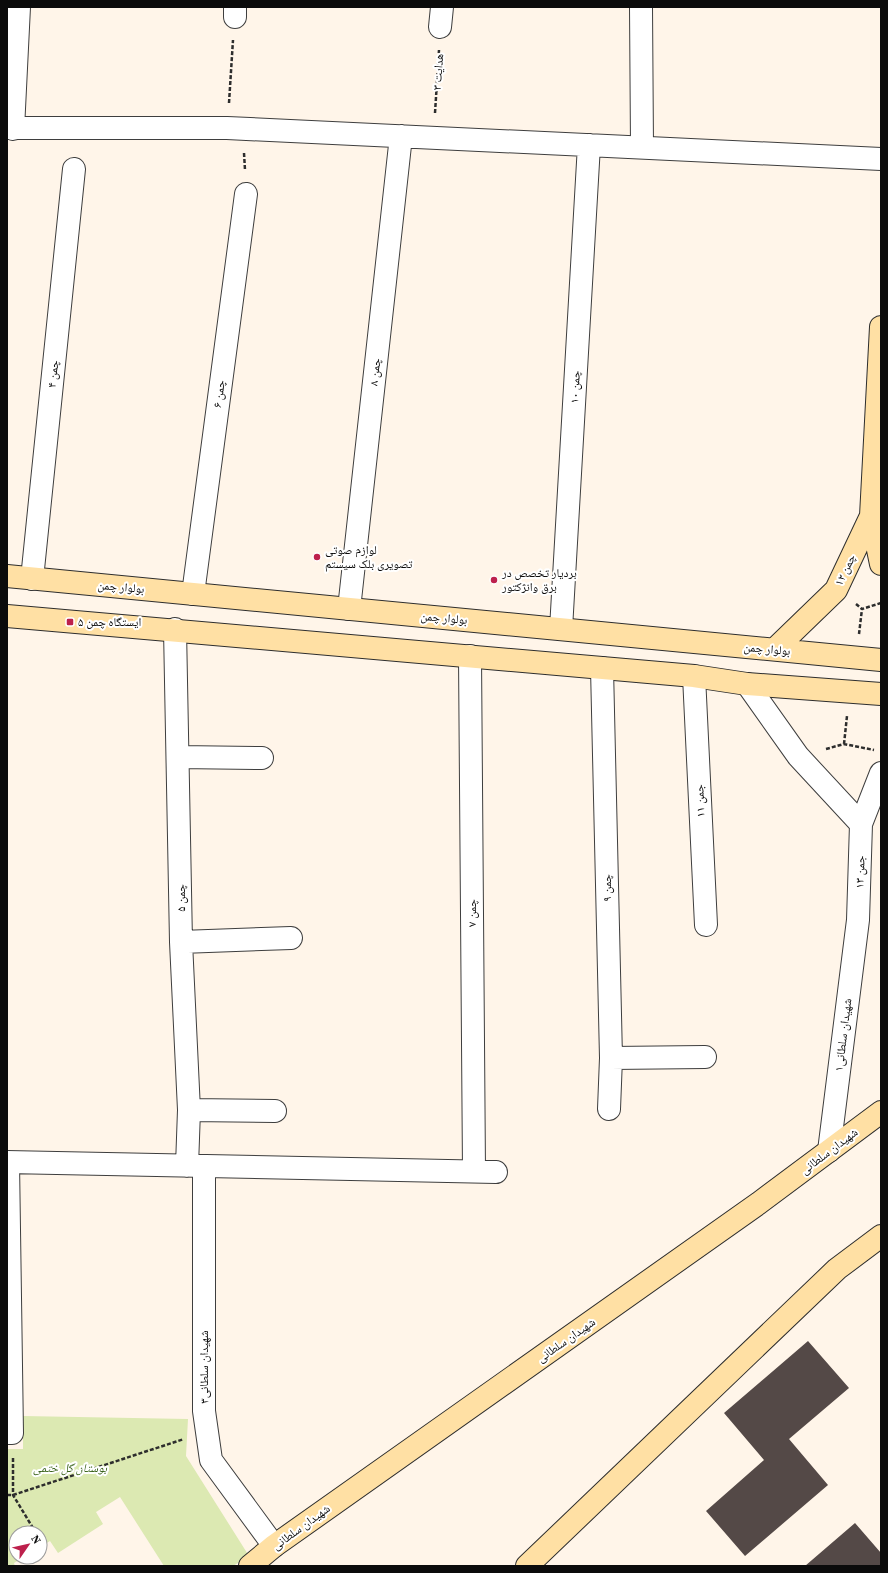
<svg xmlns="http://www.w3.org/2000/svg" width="888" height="1573" viewBox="0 0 888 1573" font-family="'Source Serif 4','Noto Naskh Arabic',serif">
  <rect width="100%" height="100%" fill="#fff5e9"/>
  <!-- green -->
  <path fill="#dce9b2" d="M 23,1416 L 188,1419 L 186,1456 L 249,1556 L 233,1566 L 164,1566 L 120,1497 L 96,1512 L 103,1524 L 58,1553 L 50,1541 L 40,1547 L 40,1533 L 16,1533 L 16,1557 L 24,1557 L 14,1563 L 15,1566 L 7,1566 L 7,1449 L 23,1449 Z"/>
  <!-- building -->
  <path fill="#544947" d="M 808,1341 L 849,1388 L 789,1439 L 828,1485 L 745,1556 L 706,1511 L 764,1460 L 724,1413 Z
    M 855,1523 L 881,1553 L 881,1566 L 805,1566 Z"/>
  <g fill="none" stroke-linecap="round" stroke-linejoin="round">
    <defs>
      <path id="street" d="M 641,7 L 642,147
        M 235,17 L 235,7
        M 440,27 L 442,7
        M 7,128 L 227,128 L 881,159
        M 13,129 L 19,7
        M 32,579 L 74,169
        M 193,594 L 246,194
        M 349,609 L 401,136
        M 175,629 L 181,942 L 189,1110 L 187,1166
        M 561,629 L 589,145
        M 470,656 L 474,1171
        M 602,668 L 611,1058 L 609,1109
        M 694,676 L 706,925
        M 747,684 L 798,756 L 861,824
        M 178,757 L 262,758
        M 181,942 L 291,938
        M 611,1058 L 705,1057
        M 189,1110 L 275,1111
        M 829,1151 L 858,920 L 861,824 L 881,773
        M 7,1162 L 496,1172
        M 204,1166 L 204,1411 L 211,1460 L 274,1546
        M 7,1433 L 12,1433 L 8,1162"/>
      <path id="secondary" d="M 881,327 L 871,516 L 881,564
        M 7,576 L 881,660
        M 7,616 L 694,676 L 747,684 L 881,694
        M 775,649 L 836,590 L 871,516
        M 250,1566 L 274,1546 L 759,1203 L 881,1112
        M 527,1566 L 837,1269 L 881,1236"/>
    </defs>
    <!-- street casing -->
    <use href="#street" stroke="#3e3e3e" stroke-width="24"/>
    <!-- secondary casing -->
    <use href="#secondary" stroke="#2d2d2d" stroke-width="24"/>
    <!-- path -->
    <path stroke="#2d2d2d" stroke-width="2.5" stroke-dasharray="4 2" stroke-linecap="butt" d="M 229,103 L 233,40
      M 435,113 L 439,50
      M 244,153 L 245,170
      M 856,604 L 862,609 L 881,603
      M 859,634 L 862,609
      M 844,744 L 847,716
      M 826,749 L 844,744 L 874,750
      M 13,1458 L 13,1495 L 36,1533
      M 7,1495 L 13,1495 L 184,1439
      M 40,1539 L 44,1545"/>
    <!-- street -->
    <use href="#street" stroke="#fff" stroke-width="22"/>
    <!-- secondary -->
    <use href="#secondary" stroke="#ffe0a4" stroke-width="22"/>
  </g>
  <!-- markers -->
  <g fill="#bd204c" stroke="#fff" stroke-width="1.5">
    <circle cx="317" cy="557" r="4"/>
    <circle cx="494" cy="580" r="4"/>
    <rect x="66" y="618" width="8" height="8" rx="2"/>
  </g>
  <g text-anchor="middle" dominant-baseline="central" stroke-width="4" stroke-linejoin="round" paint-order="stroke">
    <!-- street labels -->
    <g font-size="12" fill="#0b0b0b" stroke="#fff">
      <text transform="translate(438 72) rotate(-86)">هدایت ۳</text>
      <text transform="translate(375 372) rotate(-84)">چمن ۸</text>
      <text transform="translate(53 374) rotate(-84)">چمن ۴</text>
      <text transform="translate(575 387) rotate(-87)">چمن ۱۰</text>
      <text transform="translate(219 394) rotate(-82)">چمن ۶</text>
      <text transform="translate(845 570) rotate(-65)">چمن ۱۲</text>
      <text transform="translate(121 587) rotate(5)">بولوار چمن</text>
      <text transform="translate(444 618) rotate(5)">بولوار چمن</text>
      <text transform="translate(767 649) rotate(5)">بولوار چمن</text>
      <text transform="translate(700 801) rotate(-93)">جمن ۱۱</text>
      <text transform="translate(860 872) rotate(-88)">جمن ۱۳</text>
      <text transform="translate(607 888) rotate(-91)">چمن ۹</text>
      <text transform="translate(181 898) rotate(-91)">چمن ۵</text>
      <text transform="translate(472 913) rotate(-90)">چمن ۷</text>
      <text transform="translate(843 1035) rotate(-83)">شهیدان سلطانی۱</text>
      <text transform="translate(829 1151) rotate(-37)">شهیدان سلطانی</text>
      <text transform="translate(566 1340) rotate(-35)">شهیدان سلطانی</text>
      <text transform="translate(204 1367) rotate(-90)">شهیدان سلطانی۳</text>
      <text transform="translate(301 1527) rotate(-36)">شهیدان سلطانی</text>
    </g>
    <!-- poi labels -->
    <g font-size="12" fill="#0b0b0b" stroke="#fff" text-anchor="start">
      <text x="325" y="550">لوازم صوتی<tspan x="325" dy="14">تصویری بلک سیستم</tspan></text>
      <text x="502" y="573">بردیار تخصص در<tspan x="502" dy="14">برق وانژکتور</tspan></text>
      <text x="78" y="622">ایستگاه چمن ۵</text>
    </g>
    <!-- park labels -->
    <g font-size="12" font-style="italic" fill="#3a631b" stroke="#fff">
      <text x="70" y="1468">بوستان گل ختمی</text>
    </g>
  </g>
  <!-- border -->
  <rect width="888" height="1573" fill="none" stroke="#0b0b0b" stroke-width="16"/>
  <!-- north arrow -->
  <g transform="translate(28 1545) rotate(56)"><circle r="19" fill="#ffffff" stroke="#9d9d9d"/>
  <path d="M0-3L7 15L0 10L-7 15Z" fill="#bd204c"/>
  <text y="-6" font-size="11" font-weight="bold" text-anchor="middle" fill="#0b0b0b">N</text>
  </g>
</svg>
